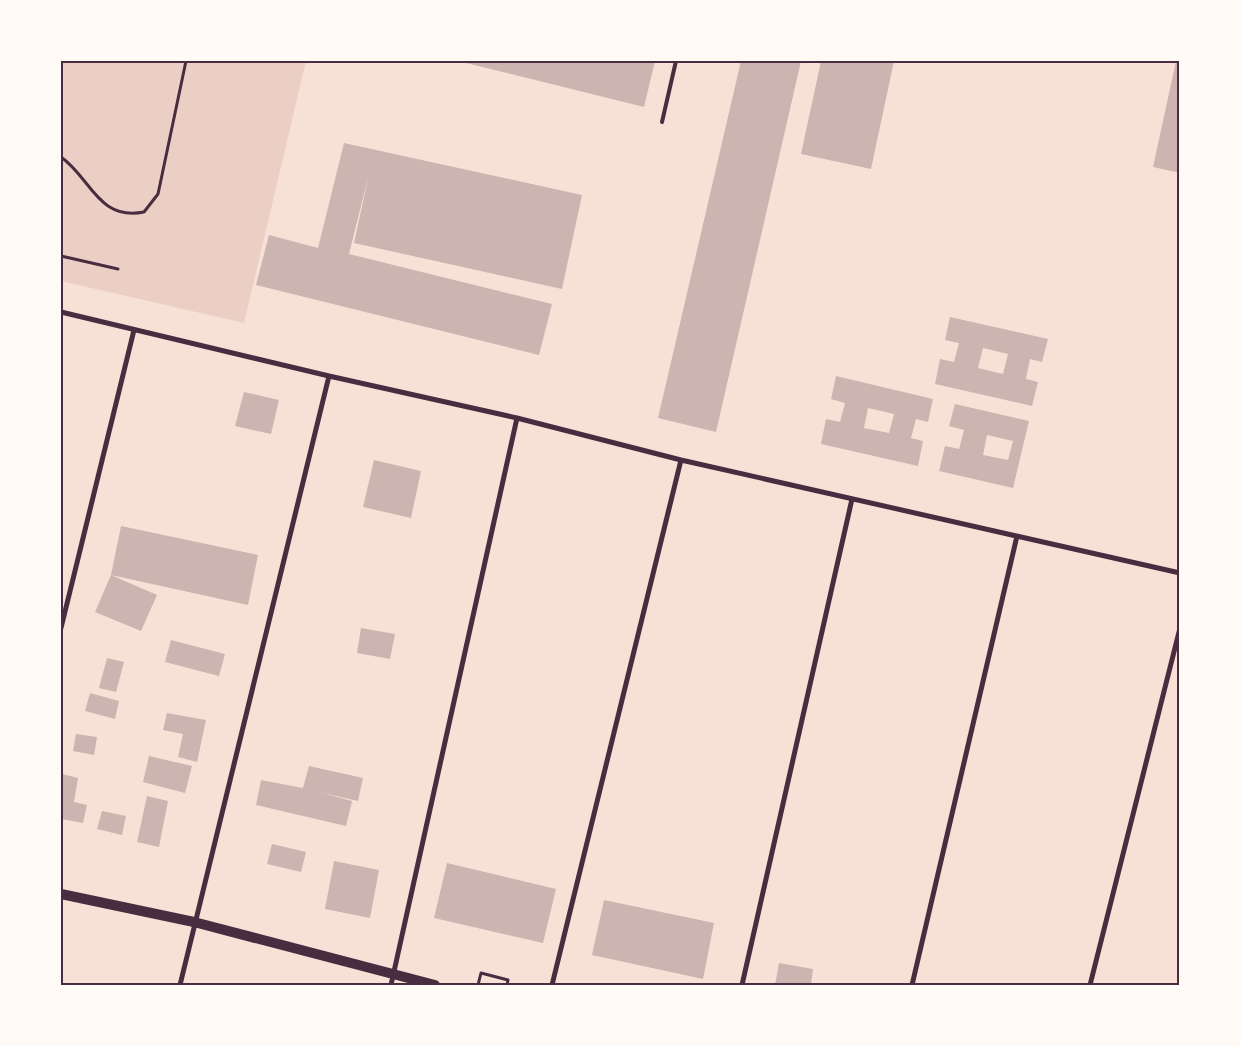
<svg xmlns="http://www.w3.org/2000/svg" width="1241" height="1046" viewBox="0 0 1241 1046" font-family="'Archivo Narrow',sans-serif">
  <rect width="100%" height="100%" fill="#f7e1d7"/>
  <!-- green -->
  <path fill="#ebcfc5" d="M 61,61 L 306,61 L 244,323 L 61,281 Z"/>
  <!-- building -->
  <path fill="#ccb4b1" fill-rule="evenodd" d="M 458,61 L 655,61 L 644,107 Z
    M 741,61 L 801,61 L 716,432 L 658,418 Z
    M 821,61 L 894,61 L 871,169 L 801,154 Z
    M 1176,61 L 1180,61 L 1180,173 L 1153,167 Z
    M 344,143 L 582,195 L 562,289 L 354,243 L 369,174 L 349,254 L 552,304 L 539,355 L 256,285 L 269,235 L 318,248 Z
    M 950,317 L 1048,339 L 1042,362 L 1030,359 L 1026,379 L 1038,382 L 1032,406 L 935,384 L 940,359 L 954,362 L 959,343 L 945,340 ZM 983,348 L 1008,354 L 1003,374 L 978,368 Z
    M 836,376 L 933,399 L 928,422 L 916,419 L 911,438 L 923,441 L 918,466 L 821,444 L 826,419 L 840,422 L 845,403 L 831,399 ZM 868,408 L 894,414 L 889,433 L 864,428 Z
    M 244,392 L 279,400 L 271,434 L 235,426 Z
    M 955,404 L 1029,421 L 1013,488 L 939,471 L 945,446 L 959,449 L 964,430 L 949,426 ZM 987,435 L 1013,441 L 1008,460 L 983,455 Z
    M 374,460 L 421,471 L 411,518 L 363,507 Z
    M 121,526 L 258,555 L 248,605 L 111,575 L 157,595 L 141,631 L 95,612 L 111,575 Z
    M 361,628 L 395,634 L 390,659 L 357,653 Z
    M 171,640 L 225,654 L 219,676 L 165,662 Z
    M 107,658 L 124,662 L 116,692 L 99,688 Z
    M 90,693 L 119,701 L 115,719 L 85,711 Z
    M 167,713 L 206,720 L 197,762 L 178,757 L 183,734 L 163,730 Z
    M 76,734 L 97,737 L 94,755 L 73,751 Z
    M 149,756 L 192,766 L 185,793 L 143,782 Z
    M 309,766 L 363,778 L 358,801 L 319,792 L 352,801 L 346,826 L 256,805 L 261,780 L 303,788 Z
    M 62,774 L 78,778 L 74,802 L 87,805 L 83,823 L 61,819 Z
    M 147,796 L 168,801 L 159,847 L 137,842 Z
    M 102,811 L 126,816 L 122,835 L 97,829 Z
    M 272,844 L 306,852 L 301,872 L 267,864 Z
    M 334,861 L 379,870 L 370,918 L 325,909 Z
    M 447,863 L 556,889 L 543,943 L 434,918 Z
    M 604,900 L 714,923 L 703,979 L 592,955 Z
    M 779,963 L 813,969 L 811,985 L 775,985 Z"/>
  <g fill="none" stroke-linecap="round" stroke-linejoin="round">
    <!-- path -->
    <path stroke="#4a2c40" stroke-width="3" d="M 61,157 C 91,178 98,221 144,212 L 158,194 L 186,61
      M 61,256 L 118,269
      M 478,985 L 481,973 L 508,980 L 507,985"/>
    <!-- service -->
    <path stroke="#4a2c40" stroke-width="4" d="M 662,122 L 676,61"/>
    <!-- minor -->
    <path stroke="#4a2c40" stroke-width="5" d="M 61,312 L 329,376 L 517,418 L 681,460 L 1180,573
      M 61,628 L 134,330
      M 180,985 L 329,376
      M 391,985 L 517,418
      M 552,985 L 681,460
      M 742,985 L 852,499
      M 912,985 L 1017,536
      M 1090,985 L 1180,628"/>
    <!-- secondary -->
    <path stroke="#4a2c40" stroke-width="10" d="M 61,894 L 194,922 L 435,985"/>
  </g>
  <!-- border -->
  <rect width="1241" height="1046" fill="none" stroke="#fffaf5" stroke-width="125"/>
  <rect x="62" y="62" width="1116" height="922" fill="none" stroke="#4a2c40" stroke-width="2"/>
</svg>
